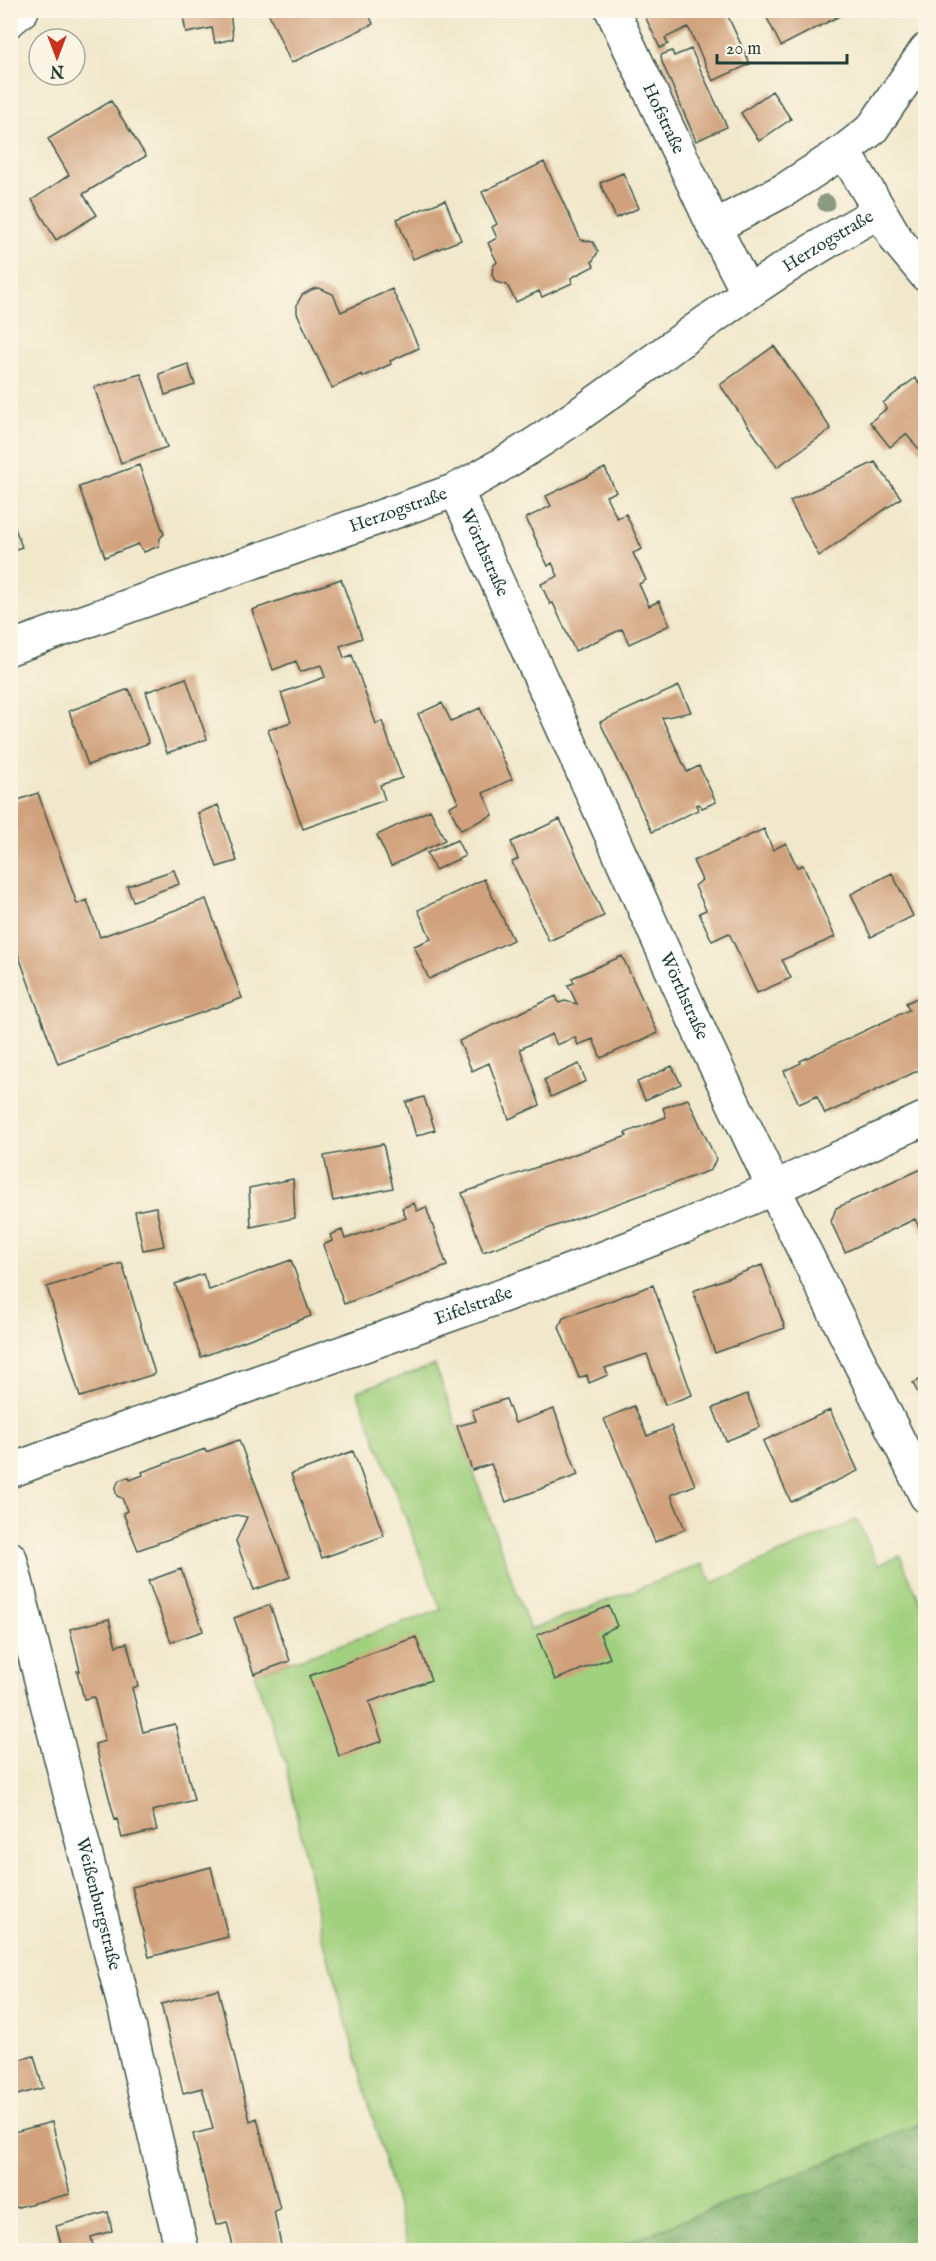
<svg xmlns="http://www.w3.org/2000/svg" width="936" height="2261" viewBox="0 0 936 2261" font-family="'IM FELL English',serif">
  <defs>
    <pattern id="forest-crowns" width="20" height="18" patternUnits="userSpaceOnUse" patternTransform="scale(1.5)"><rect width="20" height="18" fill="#80b26d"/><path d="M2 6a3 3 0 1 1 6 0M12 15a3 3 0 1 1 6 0" fill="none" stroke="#68925a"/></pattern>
  </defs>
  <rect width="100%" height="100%" fill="#fcf5e5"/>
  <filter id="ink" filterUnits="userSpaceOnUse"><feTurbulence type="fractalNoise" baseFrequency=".0167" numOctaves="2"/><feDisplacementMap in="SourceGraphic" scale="12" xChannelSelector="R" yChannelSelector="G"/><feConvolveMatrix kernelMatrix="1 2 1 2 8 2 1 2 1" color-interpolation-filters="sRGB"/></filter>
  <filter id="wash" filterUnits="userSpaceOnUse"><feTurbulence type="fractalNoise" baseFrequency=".008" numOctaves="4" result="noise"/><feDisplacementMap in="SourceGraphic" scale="24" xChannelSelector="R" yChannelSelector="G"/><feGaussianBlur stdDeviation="1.35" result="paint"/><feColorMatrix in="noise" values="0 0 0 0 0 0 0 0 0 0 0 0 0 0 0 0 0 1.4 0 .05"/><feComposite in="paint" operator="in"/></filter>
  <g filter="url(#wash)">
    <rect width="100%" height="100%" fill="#f1e8cc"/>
    <!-- green -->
    <path fill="#a1d07e" stroke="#608659" stroke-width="1.5" d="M 435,1365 L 530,1630 L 703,1564 L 712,1583 L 857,1520 L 878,1565 L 900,1556 L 925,1613 L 925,2122 L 610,2250 L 409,2250 L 322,1935 L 286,1764 L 254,1674 L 441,1610 L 357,1391 Z"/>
    <!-- forest -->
    <path fill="url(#forest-crowns)" stroke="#507850" stroke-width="1.5" d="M 925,2122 L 925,2250 L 610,2250 Z"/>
    <g id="blocks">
      <!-- building -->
      <path fill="#d0a17b" d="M 182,10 L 230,10 L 233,39 L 215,43 L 212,28 L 186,33 Z
        M 267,10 L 367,10 L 373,24 L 291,63 Z
        M 642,10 L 725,10 L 750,64 L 713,81 L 688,27 L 665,38 L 668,44 L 660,48 Z
        M 763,10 L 851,10 L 781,46 Z
        M 691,49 L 727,127 L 696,141 L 662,62 L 661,55 L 672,51 L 674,56 Z
        M 772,91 L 791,119 L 759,141 L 741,113 Z
        M 111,101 L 146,156 L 83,194 L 97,215 L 56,240 L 32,200 L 69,175 L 48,139 Z
        M 544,162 L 581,240 L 593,242 L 598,252 L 592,262 L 594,266 L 571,278 L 572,283 L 542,297 L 539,291 L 516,302 L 507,285 L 496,282 L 492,275 L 493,266 L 497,262 L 488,243 L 497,238 L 492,227 L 497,224 L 482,192 Z
        M 623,173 L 639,208 L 616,218 L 600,183 Z
        M 445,200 L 461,240 L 413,259 L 397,219 Z
        M 319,288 L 333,294 L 341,312 L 392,289 L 419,348 L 390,361 L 391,364 L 363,377 L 362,374 L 332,388 L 297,313 L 297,304 L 302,295 L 313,289 Z
        M 774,346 L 831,429 L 777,467 L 720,385 Z
        M 188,364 L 195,385 L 165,395 L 159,374 Z
        M 141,374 L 167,447 L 121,463 L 94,387 Z
        M 915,378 L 926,391 L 926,457 L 906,434 L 890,447 L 870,422 L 886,409 L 883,403 Z
        M 875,462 L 901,498 L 819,556 L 790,501 Z
        M 139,465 L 164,534 L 160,538 L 159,546 L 144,552 L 138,544 L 105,557 L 79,487 Z
        M 605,468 L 616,492 L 606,496 L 617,518 L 626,514 L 642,549 L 633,553 L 646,580 L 639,584 L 649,606 L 659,601 L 670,625 L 629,644 L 622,629 L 575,651 L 553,603 L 550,604 L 541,584 L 558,576 L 552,563 L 548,566 L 526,518 L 551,506 L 546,496 Z
        M 10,515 L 22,547 L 10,551 Z
        M 341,579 L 362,638 L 340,646 L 344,658 L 352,655 L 376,724 L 382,721 L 402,778 L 380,785 L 385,800 L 303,829 L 268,730 L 291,722 L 281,693 L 325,677 L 321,665 L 300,672 L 296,661 L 273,670 L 252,610 Z
        M 186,678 L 207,739 L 167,753 L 146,692 Z
        M 679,686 L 691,712 L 662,718 L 687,772 L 699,766 L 716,802 L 702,808 L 699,804 L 696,805 L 698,810 L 652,832 L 600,722 Z
        M 129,689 L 149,743 L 88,765 L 69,711 Z
        M 442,703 L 451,721 L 480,708 L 512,779 L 483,793 L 493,815 L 461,830 L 449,807 L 458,802 L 418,714 Z
        M 38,793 L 77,904 L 87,900 L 100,937 L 206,899 L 242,998 L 58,1064 L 10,932 L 10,803 Z
        M 218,805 L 237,861 L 217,867 L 198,813 Z
        M 430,810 L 445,840 L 391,866 L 377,835 Z
        M 560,819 L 604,916 L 549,941 L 512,862 L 518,859 L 511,842 Z
        M 764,829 L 773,850 L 786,843 L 797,867 L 803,865 L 835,937 L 782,960 L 791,978 L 757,993 L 729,933 L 712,941 L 699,913 L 706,910 L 695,886 L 702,880 L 693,861 Z
        M 457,840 L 465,856 L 435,870 L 427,853 Z
        M 174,870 L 179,884 L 133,901 L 127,886 Z
        M 892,873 L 913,916 L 871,937 L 851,894 Z
        M 484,879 L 513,940 L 429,979 L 414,946 L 431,939 L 418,910 Z
        M 622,956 L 658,1033 L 601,1058 L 593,1039 L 578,1045 L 575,1037 L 557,1045 L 552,1034 L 520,1049 L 540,1105 L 509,1119 L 489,1063 L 472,1071 L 459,1041 L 556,996 L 559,1003 L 565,1001 L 577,1004 L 568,985 L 574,983 L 572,978 Z
        M 926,994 L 926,1067 L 825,1114 L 817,1096 L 799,1104 L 784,1071 L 801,1063 L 800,1061 L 909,1010 L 906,1003 Z
        M 579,1064 L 586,1081 L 551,1097 L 544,1080 Z
        M 672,1066 L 681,1084 L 645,1100 L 637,1082 Z
        M 424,1097 L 435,1130 L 416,1136 L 406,1102 Z
        M 688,1099 L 716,1159 L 711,1170 L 483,1252 L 462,1193 L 627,1136 L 625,1133 L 666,1117 L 663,1108 Z
        M 383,1144 L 393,1188 L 333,1201 L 324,1156 Z
        M 926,1167 L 926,1241 L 915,1219 L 845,1252 L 831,1222 L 836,1208 Z
        M 293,1179 L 295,1218 L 251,1227 L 249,1188 Z
        M 414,1203 L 417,1211 L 426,1207 L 447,1266 L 344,1304 L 323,1245 L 332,1241 L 330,1235 L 342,1230 L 345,1239 L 406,1218 L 402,1208 Z
        M 156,1207 L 164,1246 L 143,1250 L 135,1211 Z
        M 291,1260 L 311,1316 L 201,1357 L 175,1284 L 203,1274 L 209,1290 Z
        M 122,1263 L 155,1374 L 80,1397 L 47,1287 Z
        M 762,1265 L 785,1328 L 715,1353 L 693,1291 Z
        M 653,1285 L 692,1395 L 665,1405 L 647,1354 L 605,1368 L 608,1375 L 589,1383 L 587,1375 L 579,1378 L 559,1327 L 563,1318 Z
        M 926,1377 L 926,1409 L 913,1383 Z
        M 747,1394 L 760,1427 L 726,1441 L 713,1408 Z
        M 506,1399 L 515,1423 L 554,1409 L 578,1475 L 506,1502 L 491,1464 L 472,1470 L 457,1426 L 476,1421 L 472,1410 Z
        M 634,1406 L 647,1436 L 671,1426 L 695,1485 L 671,1495 L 685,1529 L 655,1542 L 604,1419 Z
        M 830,1410 L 858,1471 L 791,1502 L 763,1441 Z
        M 239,1440 L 290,1577 L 254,1590 L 236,1541 L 247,1517 L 236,1515 L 138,1550 L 123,1513 L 127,1511 L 122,1498 L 117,1496 L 115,1489 L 119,1480 L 129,1477 L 130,1480 L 143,1475 L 142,1472 L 205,1449 L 206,1452 Z
        M 353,1451 L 384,1536 L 322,1558 L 291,1474 Z
        M 181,1569 L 203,1631 L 171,1642 L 148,1581 Z
        M 270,1605 L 290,1661 L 254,1674 L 234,1618 Z
        M 609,1606 L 617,1626 L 600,1634 L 610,1658 L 555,1680 L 537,1635 Z
        M 109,1619 L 116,1646 L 127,1643 L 138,1686 L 132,1688 L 143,1732 L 175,1724 L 194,1800 L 152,1811 L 157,1830 L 122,1838 L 117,1819 L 115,1820 L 95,1744 L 105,1741 L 94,1697 L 84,1699 L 77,1671 L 80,1671 L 70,1629 Z
        M 416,1637 L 431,1680 L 369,1702 L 382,1741 L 339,1756 L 309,1676 Z
        M 211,1867 L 228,1937 L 149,1957 L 132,1887 Z
        M 218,1989 L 250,2121 L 257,2118 L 266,2153 L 280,2209 L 274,2211 L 282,2250 L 234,2250 L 227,2222 L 216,2225 L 193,2134 L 213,2129 L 202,2088 L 183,2093 L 161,2004 Z
        M 34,2056 L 43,2088 L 10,2097 L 10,2062 Z
        M 52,2122 L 70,2194 L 10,2209 L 10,2133 Z
        M 108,2212 L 112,2231 L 91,2237 L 94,2250 L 41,2250 L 61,2244 L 56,2226 Z"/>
    </g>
  </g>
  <g filter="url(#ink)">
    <use href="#blocks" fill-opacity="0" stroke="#3e574b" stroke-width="1.5"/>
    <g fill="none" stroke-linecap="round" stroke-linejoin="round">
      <defs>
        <g id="minor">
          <path id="s1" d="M 612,10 L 714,227"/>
          <path d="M 10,20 L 22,10"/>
          <path d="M 880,211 L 897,240 L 926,275"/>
          <path d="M 748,293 L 714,227 L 786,189 L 844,151 L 872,129 L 926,50"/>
          <path id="s2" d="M 456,490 L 703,1039 L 792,1226 L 926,1496"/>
          <path id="s3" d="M 10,648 L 456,490 C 561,436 651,359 749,292 C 791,263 835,236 880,211 L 844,151"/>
          <path id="s4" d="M 10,1471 C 226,1390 446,1321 660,1236 C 750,1201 838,1158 926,1118"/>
          <path id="s5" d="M 10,1558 L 127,2017 L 182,2250"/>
        </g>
      </defs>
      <!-- minor casing -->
      <use href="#minor" stroke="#3e574b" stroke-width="36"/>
      <!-- minor -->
      <use href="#minor" stroke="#fff" stroke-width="33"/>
    </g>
    <!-- trees -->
    <circle fill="#8c9a81" cx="826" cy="203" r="9"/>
  </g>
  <g text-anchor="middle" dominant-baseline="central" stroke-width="5" stroke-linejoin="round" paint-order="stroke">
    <!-- street labels -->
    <g font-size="18" fill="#1f3d34" stroke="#fcf5e5">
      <text stroke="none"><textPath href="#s1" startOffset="120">Hofstraße</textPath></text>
      <text stroke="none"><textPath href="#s3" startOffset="921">Herzogstraße</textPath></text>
      <text stroke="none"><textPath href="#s3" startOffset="412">Herzogstraße</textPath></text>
      <text stroke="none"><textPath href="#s2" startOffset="69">Wörthstraße</textPath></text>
      <text stroke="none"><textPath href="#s2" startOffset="555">Wörthstraße</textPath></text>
      <text stroke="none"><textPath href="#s4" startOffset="492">Eifelstraße</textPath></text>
      <text stroke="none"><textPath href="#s5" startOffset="357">Weißenburgstraße</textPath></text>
    </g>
  </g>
  <!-- margin -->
  <rect width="936" height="2261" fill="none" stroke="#fcf5e5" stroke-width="36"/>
  <!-- north arrow -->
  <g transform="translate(57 57) rotate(180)"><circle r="28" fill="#fcf5e5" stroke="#a4ab9e" stroke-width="1.5"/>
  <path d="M0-4.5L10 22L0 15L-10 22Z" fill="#c8321e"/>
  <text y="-9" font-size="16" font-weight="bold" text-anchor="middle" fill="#1f3d34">N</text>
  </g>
  <!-- scale -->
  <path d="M717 54v9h130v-9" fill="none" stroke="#1f3d34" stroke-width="3"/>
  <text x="726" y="54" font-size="18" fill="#1f3d34" stroke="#fcf5e5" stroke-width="4.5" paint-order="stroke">20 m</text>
</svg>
